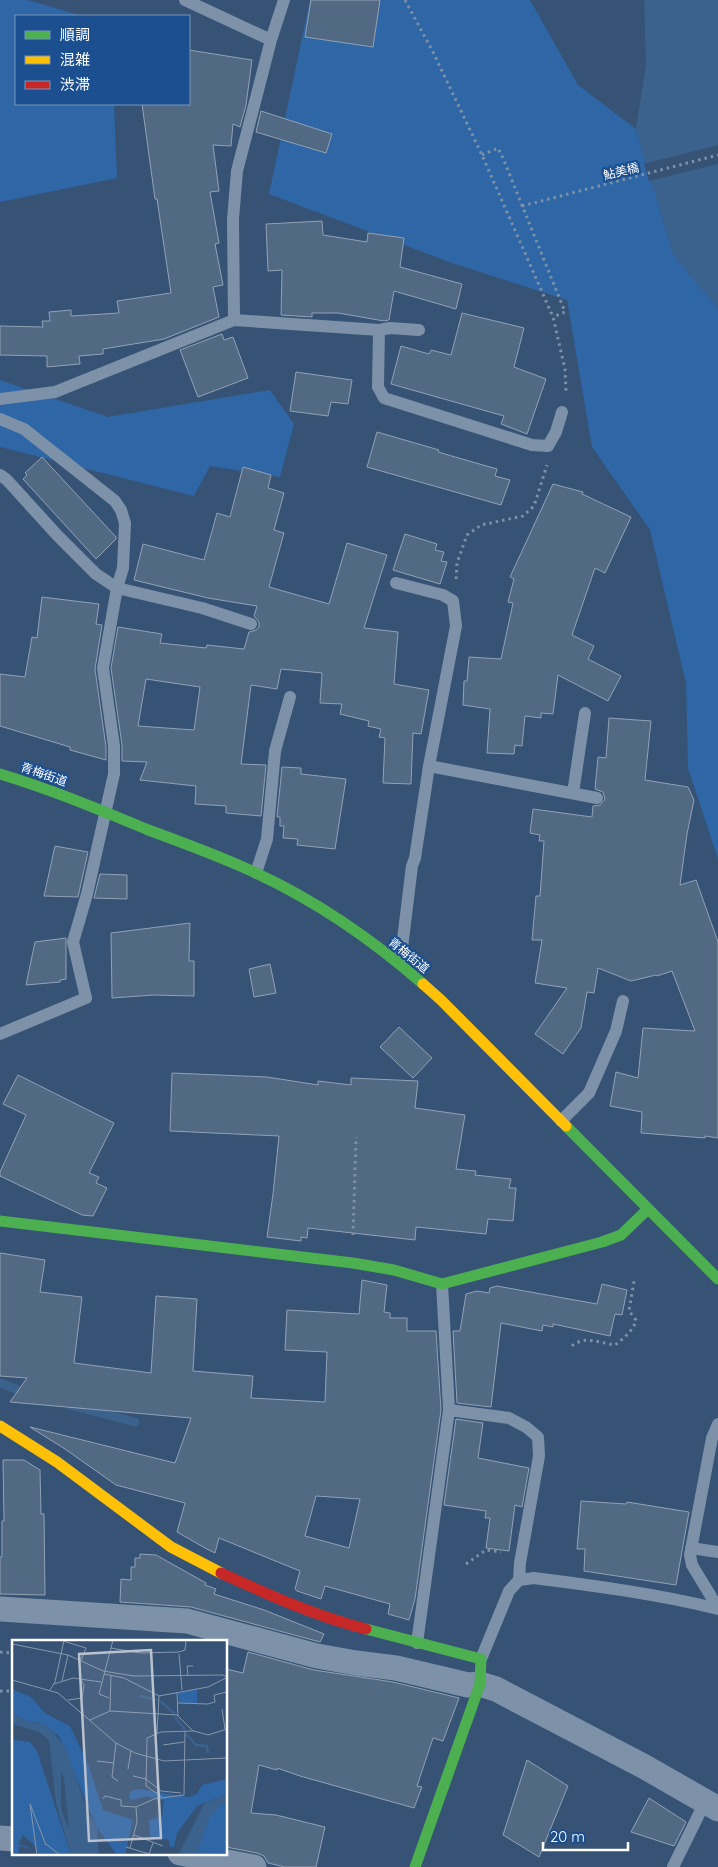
<svg xmlns="http://www.w3.org/2000/svg" width="718" height="1867" viewBox="0 0 718 1867" font-family="Quicksand,'Noto Sans JP',sans-serif">
  <rect width="100%" height="100%" fill="#365274"/>
  <!-- green -->
  <path fill="#2f66a5" d="M 0,0 L 28,0 L 82,16 L 16,16 L 16,104 L 114,104 L 117,178 L 0,202 Z
    M 310,0 L 530,0 L 578,85 L 636,129 L 673,254 L 718,308 L 718,859 L 688,768 L 686,683 L 650,530 L 592,447 L 567,300 L 452,263 L 269,194 Z
    M 0,380 L 108,417 L 270,390 L 294,424 L 280,477 L 210,466 L 194,496 L 0,447 Z"/>
  <!-- water -->
  <path fill="#3b618d" d="M 644,0 L 718,0 L 718,308 L 673,254 L 636,129 L 646,64 Z"/>
  <!-- pier -->
  <path fill="#365274" d="M 718,145 L 718,164 L 649,181 L 644,164 Z"/>
  <g fill="none" stroke-linecap="round" stroke-linejoin="round">
    <!-- stream -->
    <path stroke="#3b618d" stroke-width="9" d="M 0,1383 L 29,1394
      M 70,1405 L 135,1422"/>
  </g>
  <!-- building -->
  <path fill="#526984" stroke="#92a2b6" fill-rule="evenodd" d="M 311,0 L 380,0 L 373,47 L 305,37 Z
    M 189,50 L 252,60 L 246,105 L 240,127 L 233,124 L 231,146 L 213,145 L 219,191 L 210,192 L 219,243 L 215,244 L 223,285 L 213,287 L 219,317 L 164,339 L 103,349 L 103,354 L 79,356 L 80,364 L 47,367 L 47,356 L 0,355 L 0,326 L 43,327 L 42,321 L 50,321 L 49,312 L 71,310 L 71,316 L 119,313 L 117,301 L 171,293 L 157,199 L 155,199 L 142,104 L 189,104 Z
    M 261,111 L 332,134 L 326,153 L 256,132 Z
    M 322,221 L 323,235 L 367,242 L 368,233 L 404,238 L 400,267 L 462,284 L 456,309 L 394,291 L 389,320 L 384,321 L 338,313 L 312,313 L 312,317 L 281,315 L 282,270 L 268,271 L 266,224 Z
    M 462,313 L 524,328 L 514,367 L 546,379 L 527,434 L 501,424 L 504,416 L 391,384 L 401,346 L 429,354 L 431,350 L 451,355 Z
    M 222,334 L 224,340 L 233,337 L 248,378 L 198,397 L 180,350 Z
    M 296,372 L 352,380 L 348,404 L 331,402 L 328,416 L 290,411 Z
    M 377,432 L 439,450 L 438,452 L 497,469 L 495,476 L 510,480 L 501,505 L 367,467 Z
    M 42,457 L 116,537 L 116,539 L 96,559 L 23,479 L 27,475 L 25,473 Z
    M 243,467 L 271,475 L 268,488 L 284,493 L 274,530 L 284,533 L 269,587 L 329,604 L 347,543 L 387,555 L 364,628 L 398,632 L 394,684 L 429,690 L 421,734 L 413,733 L 411,784 L 383,783 L 385,738 L 379,737 L 381,729 L 368,726 L 369,721 L 340,714 L 342,704 L 320,703 L 322,673 L 281,669 L 277,689 L 251,685 L 241,764 L 266,765 L 261,816 L 226,813 L 226,806 L 195,804 L 196,786 L 140,780 L 147,762 L 122,761 L 122,745 L 111,668 L 118,627 L 162,634 L 160,643 L 206,648 L 207,645 L 244,649 L 249,632 L 256,630 L 259,627 L 259,622 L 254,616 L 257,606 L 208,598 L 134,580 L 143,544 L 204,560 L 217,513 L 230,517 ZM 146,679 L 200,687 L 194,730 L 138,726 Z
    M 553,484 L 583,492 L 582,494 L 631,517 L 605,573 L 595,568 L 572,635 L 594,646 L 588,659 L 621,676 L 608,701 L 558,675 L 553,714 L 541,713 L 541,718 L 525,716 L 522,746 L 515,745 L 514,754 L 487,753 L 490,709 L 463,705 L 464,681 L 467,681 L 469,657 L 501,659 L 513,603 L 508,602 L 514,579 L 510,577 Z
    M 405,534 L 437,544 L 435,550 L 444,552 L 441,561 L 447,562 L 440,584 L 393,570 Z
    M 42,597 L 99,604 L 96,624 L 102,625 L 95,669 L 106,747 L 106,760 L 70,750 L 70,747 L 0,726 L 0,674 L 25,677 L 32,637 L 37,638 Z
    M 609,718 L 651,721 L 645,780 L 688,787 L 694,800 L 687,834 L 680,885 L 696,880 L 718,942 L 718,1138 L 705,1136 L 705,1138 L 641,1133 L 642,1112 L 610,1106 L 616,1072 L 638,1078 L 643,1028 L 695,1031 L 672,971 L 657,976 L 656,975 L 631,981 L 598,968 L 594,993 L 587,992 L 581,1028 L 563,1054 L 535,1034 L 567,988 L 535,983 L 542,940 L 532,940 L 536,896 L 540,896 L 544,841 L 539,841 L 540,835 L 530,833 L 533,809 L 592,817 L 593,806 L 600,805 L 605,799 L 603,792 L 595,789 L 598,757 L 606,758 Z
    M 282,767 L 301,768 L 301,774 L 346,779 L 335,849 L 297,845 L 298,839 L 283,838 L 284,826 L 280,826 L 280,817 L 277,817 Z
    M 55,846 L 88,852 L 78,897 L 44,896 Z
    M 100,874 L 127,875 L 127,899 L 94,898 Z
    M 190,923 L 189,961 L 194,961 L 194,996 L 154,995 L 112,998 L 111,933 Z
    M 66,938 L 66,979 L 60,980 L 60,982 L 26,985 L 35,942 Z
    M 270,964 L 276,993 L 254,997 L 249,969 Z
    M 399,1027 L 432,1058 L 413,1078 L 380,1047 Z
    M 172,1073 L 267,1077 L 318,1085 L 318,1081 L 351,1085 L 351,1078 L 418,1081 L 415,1108 L 465,1115 L 456,1169 L 476,1171 L 475,1175 L 511,1179 L 509,1188 L 516,1188 L 513,1221 L 488,1219 L 486,1234 L 416,1227 L 415,1240 L 308,1228 L 307,1238 L 301,1237 L 301,1241 L 267,1237 L 273,1194 L 279,1136 L 170,1131 Z
    M 18,1075 L 114,1123 L 89,1173 L 99,1177 L 96,1183 L 107,1188 L 93,1216 L 82,1215 L 0,1176 L 0,1172 L 26,1115 L 3,1104 Z
    M 0,1253 L 45,1260 L 40,1292 L 82,1297 L 74,1363 L 151,1373 L 156,1296 L 197,1299 L 193,1371 L 253,1376 L 251,1398 L 325,1402 L 327,1352 L 285,1350 L 287,1310 L 359,1314 L 362,1280 L 387,1285 L 384,1312 L 390,1313 L 390,1318 L 407,1318 L 407,1331 L 436,1331 L 441,1410 L 415,1599 L 409,1620 L 388,1614 L 390,1604 L 325,1586 L 321,1599 L 297,1591 L 295,1589 L 300,1571 L 219,1538 L 215,1553 L 205,1548 L 177,1532 L 185,1503 L 116,1485 L 65,1449 L 30,1427 L 175,1463 L 191,1418 L 10,1402 L 27,1378 L 0,1376 ZM 316,1496 L 360,1499 L 349,1548 L 305,1536 Z
    M 602,1284 L 627,1290 L 622,1315 L 615,1314 L 610,1336 L 553,1324 L 553,1327 L 543,1325 L 542,1331 L 501,1323 L 491,1407 L 457,1403 L 453,1331 L 460,1331 L 466,1294 L 477,1291 L 489,1293 L 490,1288 L 497,1286 L 597,1304 Z
    M 456,1419 L 483,1423 L 478,1458 L 529,1468 L 522,1507 L 515,1505 L 509,1551 L 486,1548 L 490,1518 L 485,1518 L 486,1511 L 444,1505 Z
    M 3,1460 L 24,1460 L 40,1470 L 41,1514 L 44,1514 L 45,1595 L 0,1594 L 0,1557 L 2,1557 L 2,1521 L 4,1521 Z
    M 581,1501 L 626,1504 L 627,1502 L 689,1512 L 676,1585 L 584,1571 L 585,1549 L 577,1549 Z
    M 140,1554 L 156,1555 L 206,1583 L 205,1585 L 216,1589 L 214,1594 L 264,1610 L 324,1634 L 320,1642 L 191,1607 L 120,1602 L 121,1579 L 131,1580 L 131,1567 L 135,1567 L 135,1558 L 140,1558 Z
    M 248,1652 L 314,1670 L 393,1682 L 459,1698 L 443,1741 L 433,1738 L 417,1786 L 422,1787 L 414,1808 L 300,1776 L 277,1768 L 277,1770 L 259,1765 L 251,1813 L 276,1815 L 325,1827 L 316,1867 L 285,1867 L 268,1863 L 264,1856 L 257,1853 L 226,1847 L 226,1669 L 243,1673 Z
    M 527,1760 L 568,1786 L 539,1857 L 503,1835 Z
    M 649,1798 L 686,1822 L 674,1846 L 631,1832 Z"/>
  <g fill="none" stroke-linecap="round" stroke-linejoin="round">
    <!-- path -->
    <path stroke="#7d92a8" stroke-width="3" stroke-dasharray="2.5 4" stroke-linecap="butt" d="M 405,0 L 433,52 L 482,155 L 553,317 L 565,369 L 566,392
      M 482,155 L 498,148 L 503,158 L 565,312 L 553,317
      M 522,206 L 718,155
      M 456,579 L 457,563 L 467,535 L 481,525 L 523,516 L 534,506 L 547,465
      M 353,1235 L 356,1137
      M 572,1346 C 584,1335 600,1343 615,1345 C 623,1339 634,1330 636,1320 L 629,1311 L 634,1281
      M 466,1564 L 486,1550 L 501,1552
      M 0,1652 L 14,1653
      M 0,1691 L 14,1691"/>
    <!-- lane -->
    <path stroke="#7d92a8" stroke-width="12" d="M 185,0 L 271,40
      M 234,320 L 233,219 L 237,171 L 271,40 L 284,0
      M 379,330 L 390,328 L 419,330
      M 0,399 L 55,392 L 234,320 L 379,330 L 378,387 L 384,398 L 532,445 L 548,446 L 556,432 L 562,412
      M 0,419 L 24,429 L 115,501 L 121,510 L 125,523 L 123,568 L 117,588 L 103,668 L 114,746 L 114,774 L 87,894 L 73,942 L 86,998 L 0,1034
      M 0,475 L 7,480 L 57,535 L 96,574 L 117,588 L 202,608 L 251,624
      M 396,583 L 443,595 L 453,601 L 456,626 L 429,766 L 415,858 L 412,866 L 400,964
      M 429,766 L 597,798
      M 573,793 L 585,713
      M 256,873 L 267,839 L 275,751 L 290,697
      M 561,1121 L 589,1093 L 616,1031 L 623,1001
      M 449,1410 L 509,1418 L 526,1427 L 538,1437 L 539,1456 L 520,1563 L 519,1580 L 509,1591 L 481,1659
      M 718,1424 L 712,1438 L 690,1555 L 692,1565 L 718,1608
      M 691,1548 L 718,1552
      M 519,1580 L 534,1578 C 596,1586 658,1594 718,1609
      M 417,1643 L 449,1410 L 442,1284
      M 673,1867 L 705,1802"/>
    <!-- street -->
    <path stroke="#7d92a8" stroke-width="25" d="M 0,1609 L 187,1621 L 317,1656 L 356,1663 L 396,1668 L 468,1685 L 480,1684 L 496,1689 L 645,1767 L 718,1809
      M 0,1838 L 14,1839
      M 180,1853 L 254,1867"/>
    <!-- fast -->
    <path stroke="#4caf50" stroke-width="11" d="M 0,774 C 50,789 98,809 146,829 C 183,843 220,856 256,873 C 316,901 373,940 423,984
      M 566,1126 L 718,1279
      M 0,1221 L 353,1263 L 394,1270 L 442,1284 L 602,1242 L 621,1235 L 648,1209
      M 366,1629 L 481,1659 L 480,1684 L 415,1867"/>
    <!-- slow -->
    <path stroke="#ffc107" stroke-width="11" d="M 423,984 L 441,1000 L 566,1126
      M 0,1426 L 57,1462 L 171,1547 L 221,1573"/>
    <!-- jam -->
    <path stroke="#c62828" stroke-width="11" d="M 221,1573 C 269,1595 315,1616 366,1629"/>
  </g>
  <g text-anchor="middle" dominant-baseline="central" stroke-width="4.5" stroke-linejoin="round" paint-order="stroke">
    <!-- street labels -->
    <g font-size="12" fill="#fff" stroke="#1b4f8f">
      <text transform="translate(621 171) rotate(-14)">鮎美橋</text>
      <text transform="translate(44 774) rotate(19)">青梅街道</text>
      <text transform="translate(409 955) rotate(39)">青梅街道</text>
    </g>
  </g>
  <!-- overview -->
  <g transform="translate(12 1640)">
    <rect width="215" height="215" fill="#365274"/>
    <path d="M 0,46 L 2,50 L 19,57 L 33,73 L 58,86 L 76,124 L 91,170 L 121,180 L 113,215 L 105,215 L 85,188 L 47,96 L 27,83 L 15,81 L 0,73 ZM 185,49 L 185,63 L 167,63 L 166,53 ZM 3,100 L 18,102 L 25,111 L 59,215 L 27,215 L 23,206 L 11,195 L 6,204 L 17,207 L 19,209 L 8,206 L 6,215 L 0,215 L 0,101 ZM 215,139 L 215,154 L 185,166 L 165,193 L 162,207 L 158,207 L 157,200 L 138,196 L 137,180 L 150,177 L 152,161 L 136,156 L 120,160 L 117,157 L 119,151 L 127,149 L 177,157 L 185,154 L 190,145 ZM 215,160 L 215,213 L 184,215 L 198,175 Z" fill="#2f66a5"/>
    <path d="M 0,73 L 15,81 L 34,85 L 53,106 L 75,170 L 85,188 L 87,215 L 59,215 L 44,163 L 37,100 L 27,92 L 0,84 ZM 49,131 L 52,139 L 57,189 L 49,169 ZM 215,154 L 215,160 L 198,175 L 184,215 L 166,215 L 192,164 Z" fill="#3b618d" fill-rule="evenodd"/>
    <path fill="none" stroke="#3b618d" stroke-width="2.5" d="M 128,56 L 146,60M 148,61 L 163,74M 163,77 L 173,90M 174,94 L 184,105 L 195,106 L 196,113"/>
    <path fill="none" stroke="#8697ac" stroke-width="1" d="M 51,1 L 74,8 L 69,20M 0,4 L 56,15 L 91,31 L 122,36 L 211,35 L 215,37M 99,8 L 128,13 L 167,12 L 173,10 L 174,0M 167,14 L 170,50M 92,34 L 112,38 L 147,56 L 196,47 L 214,38M 176,36 L 175,26 L 181,26M 0,40 L 46,53 L 104,103 L 123,113 L 152,121 L 215,118M 50,41 L 56,15M 42,44 L 61,38 L 89,42M 38,50 L 43,42 L 52,0M 165,53 L 166,76M 97,58 L 87,54 L 101,0M 56,60 L 70,58 L 72,45 L 69,40M 166,63 L 196,64 L 203,62 L 202,55 L 215,52M 210,69 L 213,89M 98,71 L 99,35M 78,80 L 98,71 L 165,75 L 181,91M 145,93 L 147,56M 104,103 L 100,137 L 106,141M 151,105 L 172,102M 85,121 L 102,123M 116,129 L 119,111M 121,136 L 134,139 L 149,151 L 169,153M 150,157 L 134,146 L 135,98 L 149,92 L 182,91 L 196,95 L 215,89M 91,159 L 93,156 L 109,160 L 109,166 L 124,167 L 142,159 L 172,155 L 173,91M 122,195 L 151,206M 34,204 L 48,215M 114,207 L 137,214 L 141,203M 118,208 L 125,182 L 124,167M 25,215 L 18,164 L 34,205"/>
    <path fill="#b9c2ce" fill-opacity="0.15" stroke="#b9c2ce" stroke-width="2.5" d="M 139,10 L 149,198 L 77,201 L 67,14 Z"/>
    <rect width="215" height="215" fill="none" stroke="#fff" stroke-width="2.5"/>
  </g>
  <!-- legend -->
  <rect x="15" y="15" width="175" height="90" fill="#1b4f8f" stroke="#7695bc"/>
  <rect x="25" y="31" width="25" height="8" fill="#4caf50" stroke="#7695bc"/>
  <text x="60" y="40" font-size="15" fill="#ffffff">順調</text>
  <rect x="25" y="56" width="25" height="8" fill="#ffc107" stroke="#7695bc"/>
  <text x="60" y="65" font-size="15" fill="#ffffff">混雑</text>
  <rect x="25" y="81" width="25" height="8" fill="#c62828" stroke="#7695bc"/>
  <text x="60" y="90" font-size="15" fill="#ffffff">渋滞</text>
  <!-- scale -->
  <path d="M543 1842v8h85v-8" fill="none" stroke="#ffffff" stroke-width="2.5"/>
  <text x="550" y="1842" font-size="15" fill="#ffffff" stroke="#1b4f8f" stroke-width="4" paint-order="stroke">20 m</text>
</svg>
